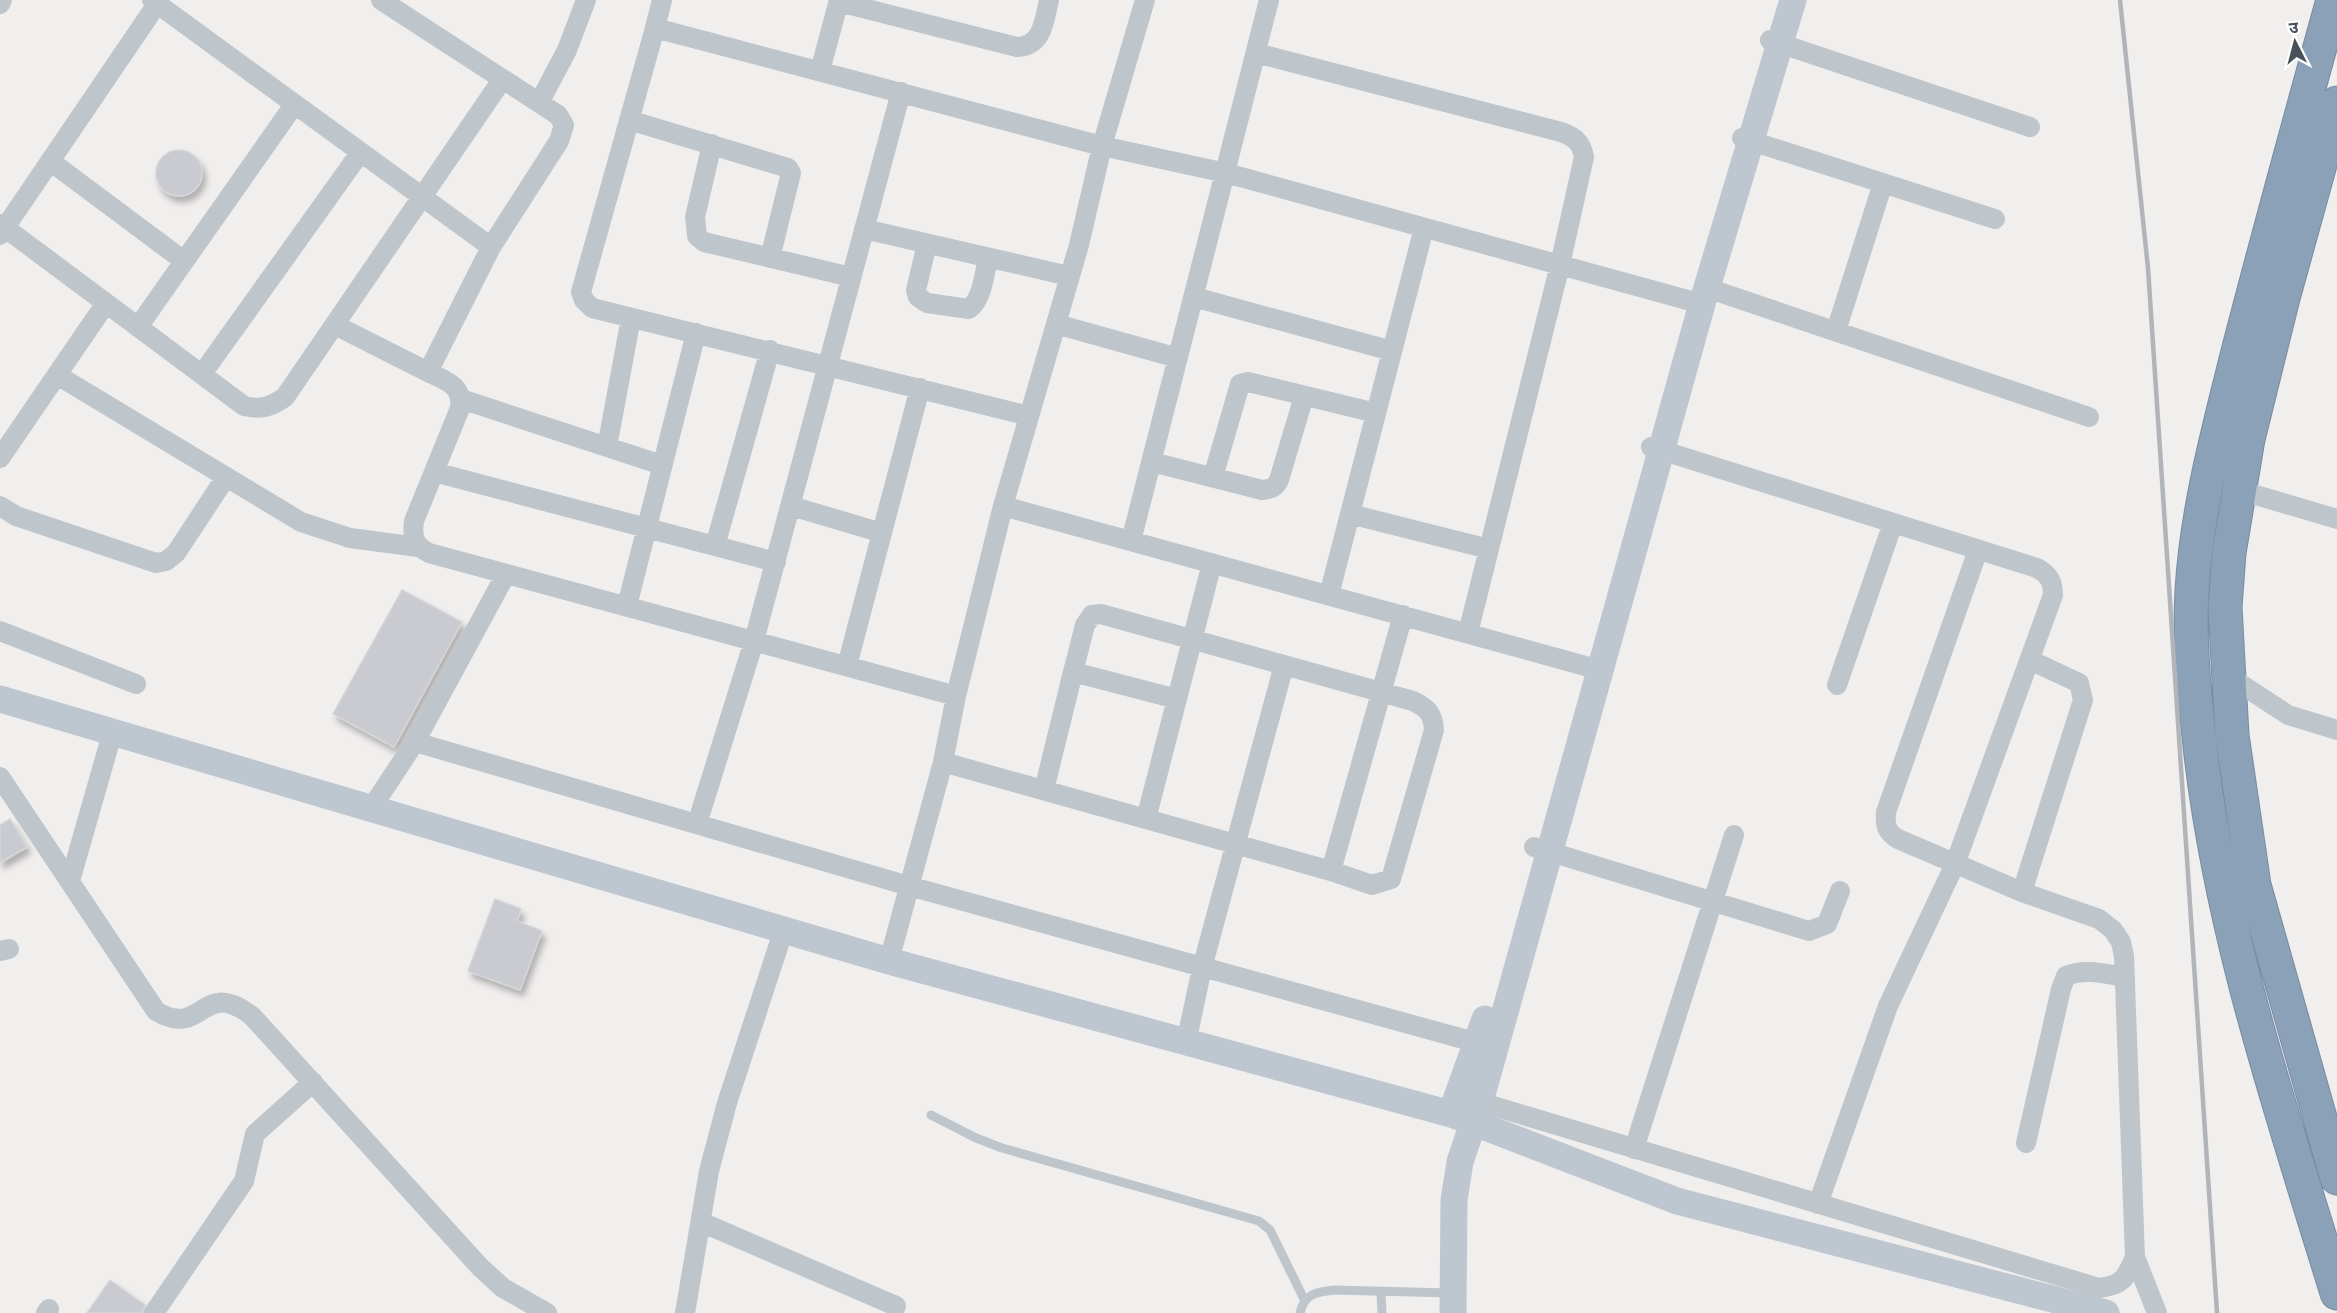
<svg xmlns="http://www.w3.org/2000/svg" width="2337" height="1313" viewBox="0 0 2337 1313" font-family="Montserrat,'Noto Sans Devanagari',sans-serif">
  <defs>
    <filter id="shadow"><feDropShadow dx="3.5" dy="6" stdDeviation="3" flood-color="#0004"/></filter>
  </defs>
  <rect width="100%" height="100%" fill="#f1eeee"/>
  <!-- building -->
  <path fill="#c9cbd0" stroke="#d3d5d9" stroke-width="1.5" filter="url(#shadow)" d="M156 173a23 23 0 1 1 46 0a23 23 0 1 1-46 0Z
    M 402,590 L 462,622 L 394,747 L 333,714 Z
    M 10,819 L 27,847 L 0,863 L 0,825 Z
    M 495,899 L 521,909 L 517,921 L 542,931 L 520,990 L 468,971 Z
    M 110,1280 L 145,1305 L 142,1313 L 87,1313 Z"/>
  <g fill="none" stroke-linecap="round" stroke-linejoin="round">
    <defs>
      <path id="highway" d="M 2333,0 C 2301,116 2269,232 2239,348 C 2219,428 2197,508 2192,590 C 2189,639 2194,689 2199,737 C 2219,929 2281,1110 2337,1293
        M 2337,103 L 2283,298 L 2248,439 L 2229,553 L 2225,607 L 2232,735 L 2254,885 L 2337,1178"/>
    </defs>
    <!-- highway casing -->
    <use href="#highway" stroke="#778ca3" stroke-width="35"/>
    <!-- lane -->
    <path stroke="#bec6cc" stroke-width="9" d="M 931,1115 L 976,1138 L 1002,1148 L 1259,1221 L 1270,1230 L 1304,1299
      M 1381,1293 L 1382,1313
      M 1300,1313 C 1304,1294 1316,1292 1334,1290 L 1450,1293"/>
    <!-- street -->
    <path stroke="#bec6cc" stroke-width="20" d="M 152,0 L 491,247
      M 381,0 L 558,115 L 564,125 L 559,141 L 491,247 L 428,372 C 446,381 463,385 460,408 L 414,521 C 412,538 414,545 429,553 L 956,696
      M 839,2 L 1017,47 C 1043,46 1044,21 1049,0
      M 0,4 L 2,0
      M 655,28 L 662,0
      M 1770,40 L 2030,127
      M 1256,53 L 1561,132 C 1575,137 1581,142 1584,157 L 1560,265 L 1468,633
      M 820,71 L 839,0
      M 539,103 L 567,50 L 586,0
      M 629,120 L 788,168 L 791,173 L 770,258
      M 1742,138 L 1995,219
      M 712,144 L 695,217 L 697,236 L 704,242 L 851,277
      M 50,161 L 184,261
      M 0,224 L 244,406 C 261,410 271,407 285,397 L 502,80
      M 864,229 L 1069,276
      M 0,235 L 157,4
      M 927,244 L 916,290 L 918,297 L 927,303 L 969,309 C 983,298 984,274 988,258
      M 1707,288 L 2089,417
      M 1194,297 L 1392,351
      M 1056,324 L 1178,358
      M 335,325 L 428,372
      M 138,327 L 294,105
      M 1836,331 L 1883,183
      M 202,374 L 360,153
      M 57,375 L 301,522 L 350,538 L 418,547
      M 461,399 L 662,465
      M 1029,416 L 592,308 L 584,300 L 581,292 L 655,28 L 1102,146 L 1226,173 L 1702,304
      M 607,447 L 631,318
      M 1651,447 L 2037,568 C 2049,575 2053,581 2053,595 L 1955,864 L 1888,1006 L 1818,1204
      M 0,458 L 106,303
      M 1152,462 L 1262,490 C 1271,489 1275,488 1279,480 L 1304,396
      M 434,472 L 776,562
      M 1213,477 L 1240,384 L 1248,382 L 1376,413
      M 2239,490 L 2337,519
      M 0,506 L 16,516 L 156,563 L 166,561 L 176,553 L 226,477
      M 791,506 L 882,533
      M 1003,506 L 1600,670
      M 1350,514 L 1489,549
      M 1131,541 L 1269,0
      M 715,546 L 770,350
      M 1329,595 L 1424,228
      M 627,606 L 696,333
      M 0,631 L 136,684
      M 847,666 L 920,388
      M 2227,675 L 2288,715 L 2337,730
      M 1837,685 L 1893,523
      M 415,742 L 909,886 L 1478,1043
      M 943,762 L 1331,871 L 1372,885 L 1391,879 L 1434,730 C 1433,713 1427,708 1413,701 L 1101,614 L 1092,615 L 1085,625 L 1073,672
      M 0,777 L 156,1011 C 204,1040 201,976 252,1016 L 480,1267 L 503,1288 L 547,1313
      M 1044,790 L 1073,672 L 1177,699
      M 372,807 L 415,742 L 506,574
      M 1146,819 L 1212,563
      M 697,824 L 754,641 L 901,92
      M 1534,847 L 1809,931 L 1827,924 L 1840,891
      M 1331,871 L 1403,615
      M 70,881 L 112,734
      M 2022,892 L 2083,700 L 2079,683 L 2030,660
      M 0,951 L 9,949
      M 889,961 L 943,762 L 956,696 L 1003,506 L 1079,245 L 1102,146 L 1145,0
      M 1186,1043 L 1202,968 L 1284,665
      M 1480,1102 L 2099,1288 C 2123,1285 2126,1278 2135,1257 L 2124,956 L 2121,942 L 2113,930 L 2099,919 L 2022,892 L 1898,839 C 1886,832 1885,825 1886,812 L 1978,550
      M 2026,1143 L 2061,989 L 2066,976 C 2085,968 2105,974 2125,977
      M 1634,1149 L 1734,835
      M 701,1222 L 896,1306
      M 2135,1257 L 2157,1313
      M 46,1313 L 49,1309
      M 154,1313 L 244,1181 L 255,1134 L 313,1082
      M 685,1313 L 709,1171 L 727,1103 L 784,929"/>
    <!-- secondary -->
    <path stroke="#bec7d0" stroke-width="27" d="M 0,699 L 889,961 L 1451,1114 L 1677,1201
      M 1451,1114 L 1485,1019
      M 1453,1313 L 1454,1200 L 1460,1162 L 1480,1102 L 1702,304 L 1793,0"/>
    <!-- highway -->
    <use href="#highway" stroke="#8ba1b8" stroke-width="33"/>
    <!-- rail -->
    <path stroke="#b1b4b8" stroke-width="4.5" d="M 2120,0 L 2148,268 L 2217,1313"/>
    <!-- secondary-bridge -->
    <path stroke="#bec7d0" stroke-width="27" d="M 1677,1201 L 2106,1313"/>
  </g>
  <!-- north arrow -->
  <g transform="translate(2295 42) rotate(354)" stroke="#ffffff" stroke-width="4.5" paint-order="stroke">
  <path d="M0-4.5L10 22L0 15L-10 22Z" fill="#49525a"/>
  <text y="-9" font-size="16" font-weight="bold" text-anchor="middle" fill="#49525a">उ</text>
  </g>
</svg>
